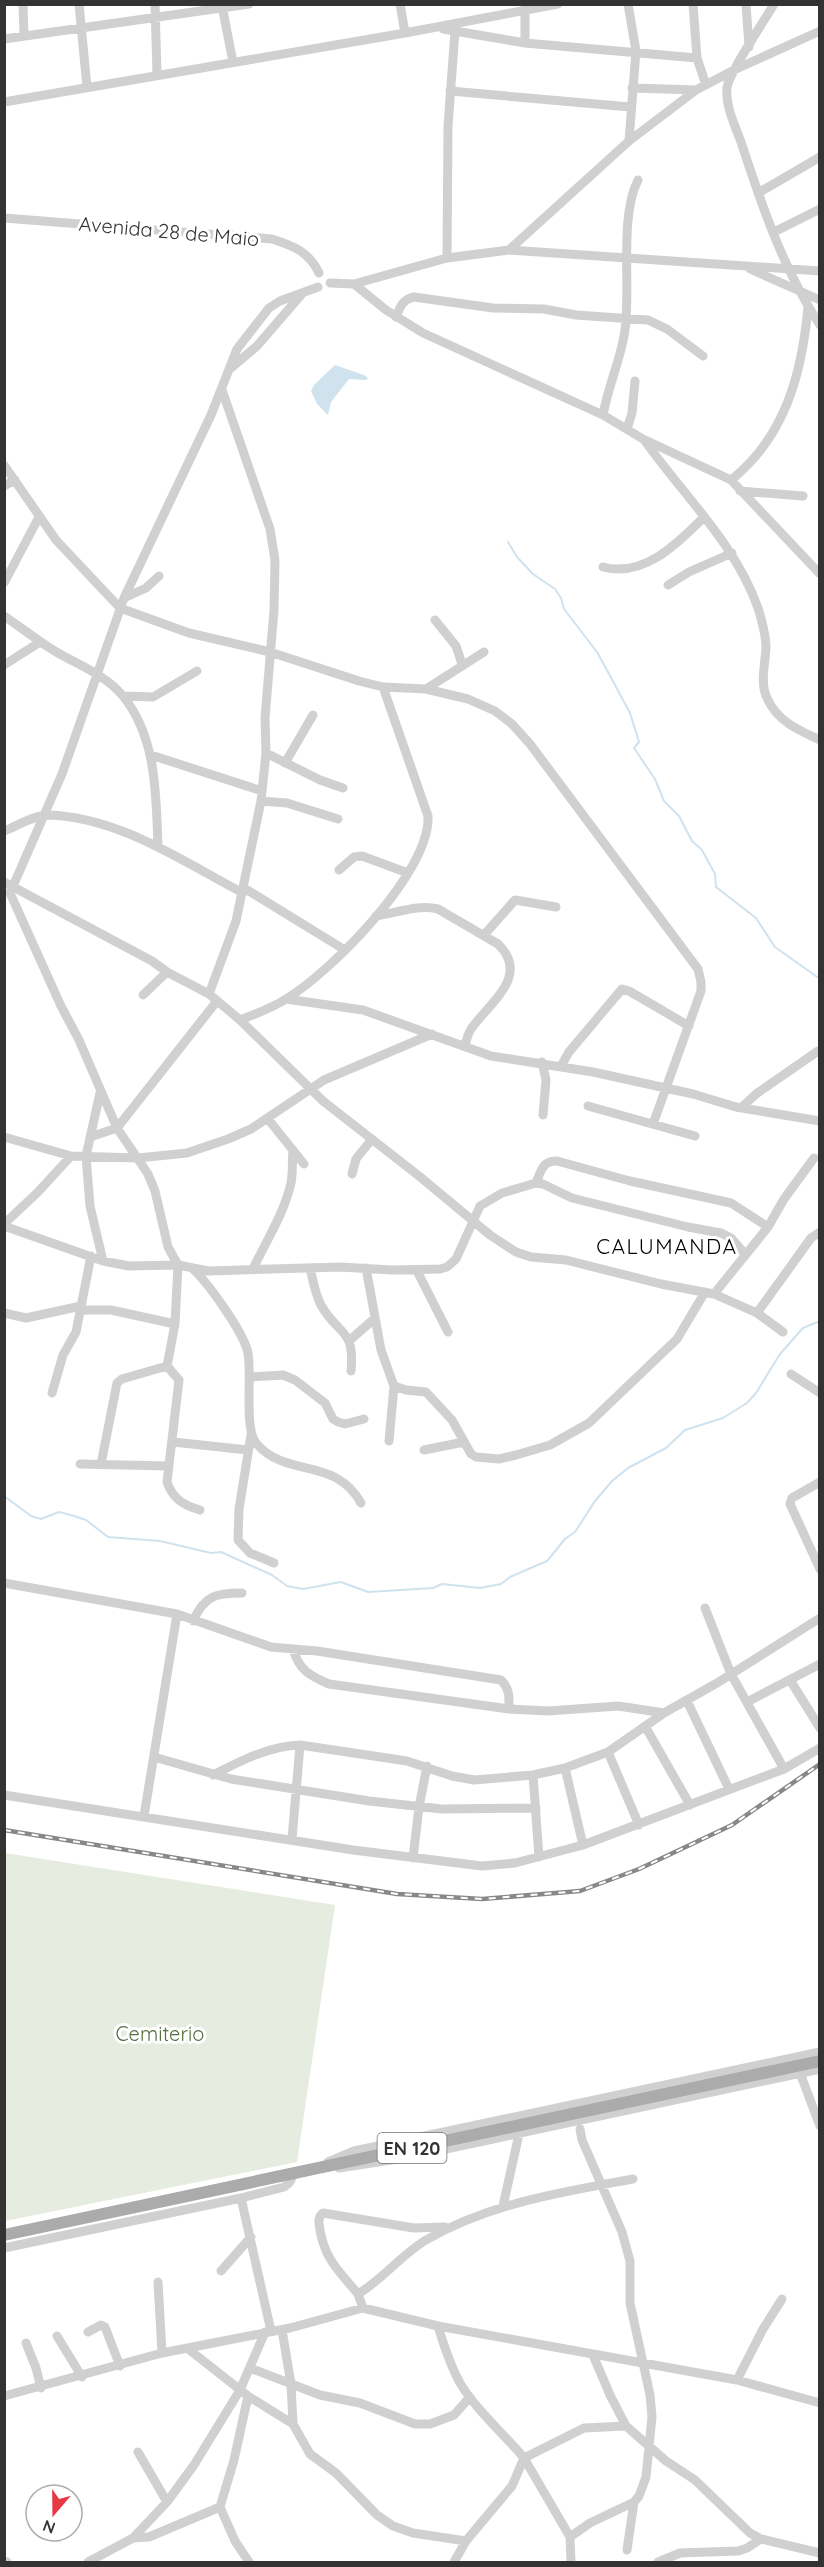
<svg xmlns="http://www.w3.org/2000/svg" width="824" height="2567" viewBox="0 0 824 2567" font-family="Quicksand,sans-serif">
  <rect width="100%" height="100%" fill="#fff"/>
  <!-- green -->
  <path fill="#e6ecdf" d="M 5,1853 L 335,1905 L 297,2162 L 5,2221 Z"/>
  <!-- water -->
  <path fill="#cfe2ee" d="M 335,365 L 364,375 L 368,378 L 366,380 L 349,379 L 331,402 L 328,415 L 317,404 L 311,391 L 314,385 Z"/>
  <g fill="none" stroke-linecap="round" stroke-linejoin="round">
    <!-- stream -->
    <path stroke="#cfe2ee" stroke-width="2" d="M 508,542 L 517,557 L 533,574 L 555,589 L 561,598 L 564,609 L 597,652 L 608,672 L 630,713 L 639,742 L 634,748 L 655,779 L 664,801 L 679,816 L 692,841 L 702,850 L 715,874 L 716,887 L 756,918 L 775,947 L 820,979
      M 4,1496 L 31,1516 L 41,1519 L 59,1512 L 74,1516 L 86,1520 L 108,1537 L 160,1541 L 211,1553 L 221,1552 L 272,1575 L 287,1586 L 303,1589 L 341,1582 L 368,1592 L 433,1588 L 442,1584 L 480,1588 L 501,1584 L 510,1577 L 547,1561 L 565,1539 L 575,1532 L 595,1501 L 612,1481 L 628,1468 L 666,1448 L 685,1430 L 723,1418 L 747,1403 L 756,1393 L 780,1354 L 803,1328 L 820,1321"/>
    <!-- minor -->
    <path stroke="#d0d0d0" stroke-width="9" d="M 23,4 L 24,35
      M 79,4 L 87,87
      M 155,4 L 157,75
      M 400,4 L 405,33
      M 525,4 L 525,43
      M 628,4 L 636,51 L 629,141
      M 693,4 L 697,58 L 706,85
      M 746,4 L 749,47
      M 774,4 C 765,20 728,74 727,88 C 725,107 736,127 742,145 C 762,206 784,271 820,325
      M 222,6 L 233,62
      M 443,29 L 525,43 L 697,58
      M 4,39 L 249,4
      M 632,88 L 696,90
      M 450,91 L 630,107
      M 4,102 L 405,33 L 558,4
      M 758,193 L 820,157
      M 4,218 L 272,239 C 294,246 309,252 319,273
      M 774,232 L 820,209
      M 509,250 L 629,141 L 696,90 L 734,70 L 820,31
      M 447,258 L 448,126 L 455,31
      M 750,269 L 820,300
      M 330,283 L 354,284 L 447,258 L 509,250 L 820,271
      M 354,284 L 386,310 L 423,333 L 603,415 L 643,439 L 731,480 L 820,574
      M 396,317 C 400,307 403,299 414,297 L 493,308 L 544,309 L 576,315 L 648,320 L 667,329 L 703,356
      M 231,368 L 257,346 L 301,295
      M 603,415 C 608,386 621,359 625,330 C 631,287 619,217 638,180
      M 627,429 L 632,413 L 635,381
      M 645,441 C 684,496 735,543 758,608 C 762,621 766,635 766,648 C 765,664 760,684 767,698 C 777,721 798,730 820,740
      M 4,465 L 56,540 L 120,608 L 189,633 L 270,652 L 359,681 L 383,687 L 426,689 L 468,699 L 495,711 L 512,724 L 530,744 L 698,969 L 701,982 L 701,991 L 653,1124
      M 731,480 C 785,437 802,374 808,307
      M 4,486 L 15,480
      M 740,491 L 803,496
      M 603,567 C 644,578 678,543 704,517
      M 4,583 L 39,517
      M 668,585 L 689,572 L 732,553
      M 124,598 L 146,588 L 159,576
      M 4,616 C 22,628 39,642 58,653 C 79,665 107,676 123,696 C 157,738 156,796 158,847
      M 435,620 L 456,646 L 462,664
      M 4,665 L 40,642
      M 426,689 L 484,652
      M 124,696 L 153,697 L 197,671
      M 266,753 L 320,780 L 343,788
      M 151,755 L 262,791
      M 285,763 L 313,715
      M 261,801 L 287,803 L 338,819
      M 4,831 C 17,826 35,815 48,815 C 119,817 182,861 243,893
      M 339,870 L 354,857 L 362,856 L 408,873
      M 4,882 L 152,961 L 167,972 L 209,994 L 240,1020 L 323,1101 L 419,1176 L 490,1235 L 516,1252 L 531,1257 L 566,1260 L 661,1284 L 714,1294 L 757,1313 L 783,1332
      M 244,888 L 345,950
      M 376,916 C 398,913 417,904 438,909 L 498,944 C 531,976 489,1003 471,1029 C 468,1034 466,1041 465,1047
      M 484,935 L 515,900 L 556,907
      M 209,994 L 236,921 L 261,801 L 266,753 L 265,718 L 274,610 L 275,560 L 270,529 L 222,390
      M 143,995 L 167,972
      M 286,999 L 363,1010 L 491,1056 L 593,1072 L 693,1094 L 736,1107 L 820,1121
      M 240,1020 C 256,1014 272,1008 286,999 C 331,972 431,871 428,816 L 383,687
      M 542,1062 L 546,1080 L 543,1115
      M 561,1066 L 569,1052 L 622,989 L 629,991 L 689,1026
      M 100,1093 L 86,1156 L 90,1206 L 103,1261
      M 588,1106 L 695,1136
      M 741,1108 L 756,1094 L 818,1051
      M 268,1119 L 304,1164
      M 4,1137 L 71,1156 L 138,1158 L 187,1153 L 228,1139 L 251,1129 L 324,1080 L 432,1034
      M 90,1137 L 117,1128 L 217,1001
      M 352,1174 L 356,1159 L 372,1139
      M 536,1183 C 541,1171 543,1160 557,1161 L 630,1181 L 731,1203 L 768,1227
      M 4,1224 L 38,1192 L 71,1156
      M 4,1226 L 103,1261 L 129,1266 L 178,1265 L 208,1271 L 340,1267 L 392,1270 L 440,1269 L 447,1267 L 456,1259 L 480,1206 L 502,1193 L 536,1183 L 543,1184 L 572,1198 L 688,1227 L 721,1233 L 731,1238 L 745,1254
      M 310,1268 C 313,1280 315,1294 321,1305 C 338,1336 355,1327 351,1371
      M 366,1268 L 381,1350 L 394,1386 L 406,1390 L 426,1392 L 452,1420 L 471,1454 L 476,1457 L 499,1459 L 516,1455 L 550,1445 L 589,1423 L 677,1339 L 705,1292
      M 193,1269 C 209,1284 244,1333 248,1353 C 252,1376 244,1428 256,1443 C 286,1479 335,1456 361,1503
      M 253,1269 C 266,1241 284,1214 291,1183 C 293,1173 292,1161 293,1150
      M 417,1271 L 448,1332
      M 714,1294 L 768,1227 L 784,1199 L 814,1158
      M 80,1310 L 111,1310 L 175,1324
      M 4,1313 L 26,1318 L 81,1306
      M 757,1313 L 811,1238 L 820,1232
      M 350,1340 L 374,1319
      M 791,1374 L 820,1393
      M 251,1377 L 283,1375 L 295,1380 L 325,1403 L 333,1419 L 338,1422 L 345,1424 L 364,1419
      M 52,1393 L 63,1355 L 76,1332 L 91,1256
      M 251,1435 L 239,1509 L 238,1540 L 250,1553 L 274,1563
      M 389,1441 L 394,1386
      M 173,1442 L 248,1450
      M 424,1450 L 464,1442
      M 80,1464 L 168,1466
      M 101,1464 L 117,1383 L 122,1379 L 167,1366
      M 820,1482 L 792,1498 L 790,1504 L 820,1569
      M 200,1510 C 183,1505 173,1499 167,1482 L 179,1380 L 167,1366 L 175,1324 L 178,1265 L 168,1247 L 155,1191 L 148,1174 L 117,1128 L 79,1040 L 61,1006 L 10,893 L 62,774 L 124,598 L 211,415 L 237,349 L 269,308 L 280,301 L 318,287
      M 4,1583 L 177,1614 L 271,1647 L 317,1651 L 501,1680 C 510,1689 509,1697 509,1709
      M 705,1608 L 731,1674 L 784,1769
      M 193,1621 C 205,1595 216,1593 242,1593
      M 293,1649 C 299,1670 310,1676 329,1684 L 509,1709 L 548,1711 L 618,1706 L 664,1713
      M 790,1680 L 820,1728
      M 687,1701 L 729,1789
      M 747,1702 L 820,1664
      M 645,1726 L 690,1805
      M 608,1752 L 639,1825
      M 154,1757 L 231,1779 L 369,1801 L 442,1809 L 536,1808
      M 565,1768 L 583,1845
      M 213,1775 C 240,1761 269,1746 300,1745 L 407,1761 L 452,1776 L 474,1780 L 533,1775 L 565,1768 L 608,1752 L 664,1713 L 717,1683 L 820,1618
      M 533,1775 L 539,1857
      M 4,1795 L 353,1850 L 482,1866 L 515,1863 L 583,1845 L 784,1769 L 820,1748
      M 144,1816 L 177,1614
      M 292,1839 L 300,1745
      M 413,1858 L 419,1807 L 427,1766
      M 800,2073 L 820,2126
      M 328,2162 L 354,2151 L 820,2052
      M 339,2168 L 404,2158 L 820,2069
      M 503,2206 L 519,2134
      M 4,2248 L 241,2198
      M 221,2271 L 251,2237
      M 158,2282 L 162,2353
      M 358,2294 C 340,2272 325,2260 320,2230 C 319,2223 317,2218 323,2213 L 414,2228 L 445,2227
      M 363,2308 L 358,2294 C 383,2279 401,2255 426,2240 C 490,2203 562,2192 633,2179
      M 438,2326 C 444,2346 450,2365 460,2383 C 477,2411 503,2433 524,2458 L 584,2428 L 626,2426
      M 282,2330 L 291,2384 L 293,2424
      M 271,2331 L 241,2198 L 284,2187 L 289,2183 L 294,2174
      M 88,2332 L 101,2325 L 105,2327 L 120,2366
      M 57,2336 L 82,2377
      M 26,2343 L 36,2368 L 41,2388
      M 187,2348 L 248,2396 L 234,2460 L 220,2507 L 235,2541 L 249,2562
      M 593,2355 L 610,2395 L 626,2426 L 666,2461 L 695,2480 L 750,2533 L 761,2539 L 820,2553
      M 250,2368 L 320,2395 L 360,2403 L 415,2424 L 430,2424 L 454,2415 L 470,2397
      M 737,2380 L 763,2329 L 782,2299
      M 4,2396 L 162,2353 L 290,2328 L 363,2308 L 438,2326 L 737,2380 L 820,2403
      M 248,2396 L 293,2424 L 310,2454 L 336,2473 L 377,2515 L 393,2526 L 413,2533 L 466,2541
      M 138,2452 L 167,2502
      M 524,2458 L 570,2537 L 571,2562
      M 570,2537 L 590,2523 L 634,2502 L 639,2496 L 646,2477 L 652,2417 L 650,2395 L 630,2303 L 630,2261 L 622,2232 L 582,2140 L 580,2129
      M 133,2538 L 149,2537 L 220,2507
      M 627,2550 L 634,2502
      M 4,2561 L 7,2562
      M 88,2562 L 133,2538 L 167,2502 L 194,2465 L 240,2390 L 265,2332
      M 454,2562 L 466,2541 L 512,2486 L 524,2458
      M 658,2562 L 680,2553 L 738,2551 L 747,2548 L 761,2539"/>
    <!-- major -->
    <path stroke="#ababab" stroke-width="12" d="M 4,2235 L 820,2061"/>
    <defs>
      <path id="rail" d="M 4,1830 L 397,1894 L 482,1899 L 580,1891 L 639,1869 L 732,1825 L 820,1764"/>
    </defs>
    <!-- rail casing -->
    <use href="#rail" stroke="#888" stroke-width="4.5"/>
    <!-- rail -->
    <use href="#rail" stroke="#fff" stroke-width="2" stroke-dasharray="7" stroke-linecap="butt"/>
  </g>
  <g text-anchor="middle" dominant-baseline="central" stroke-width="6" stroke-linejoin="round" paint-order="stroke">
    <!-- shield labels -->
    <rect fill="#fff" stroke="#707070" stroke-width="1.5" x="377.5" y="2133" width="69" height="30" rx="4.5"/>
    <g font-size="18" font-weight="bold" fill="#333">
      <text x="412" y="2148">EN 120</text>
    </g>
    <!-- street labels -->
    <g font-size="20" fill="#333" stroke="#fff">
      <text transform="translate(169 231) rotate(5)">Avenida 28 de Maio</text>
    </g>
    <!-- park labels -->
    <g font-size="20" fill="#56703f" stroke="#fff">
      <text x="160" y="2033">Cemiterio</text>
    </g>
    <!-- neighbourhood labels -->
    <g font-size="21" letter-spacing="1.5" fill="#000" stroke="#fff">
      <text x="667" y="1246">CALUMANDA</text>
    </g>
  </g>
  <!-- border -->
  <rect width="824" height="2567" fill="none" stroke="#333333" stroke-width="12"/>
  <!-- north arrow -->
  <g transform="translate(54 2513) rotate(200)"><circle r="28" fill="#ffffff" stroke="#adadad" stroke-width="1.5"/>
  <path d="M0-4.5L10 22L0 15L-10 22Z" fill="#e63946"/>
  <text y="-9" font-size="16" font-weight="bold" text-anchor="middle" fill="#333333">N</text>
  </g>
</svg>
